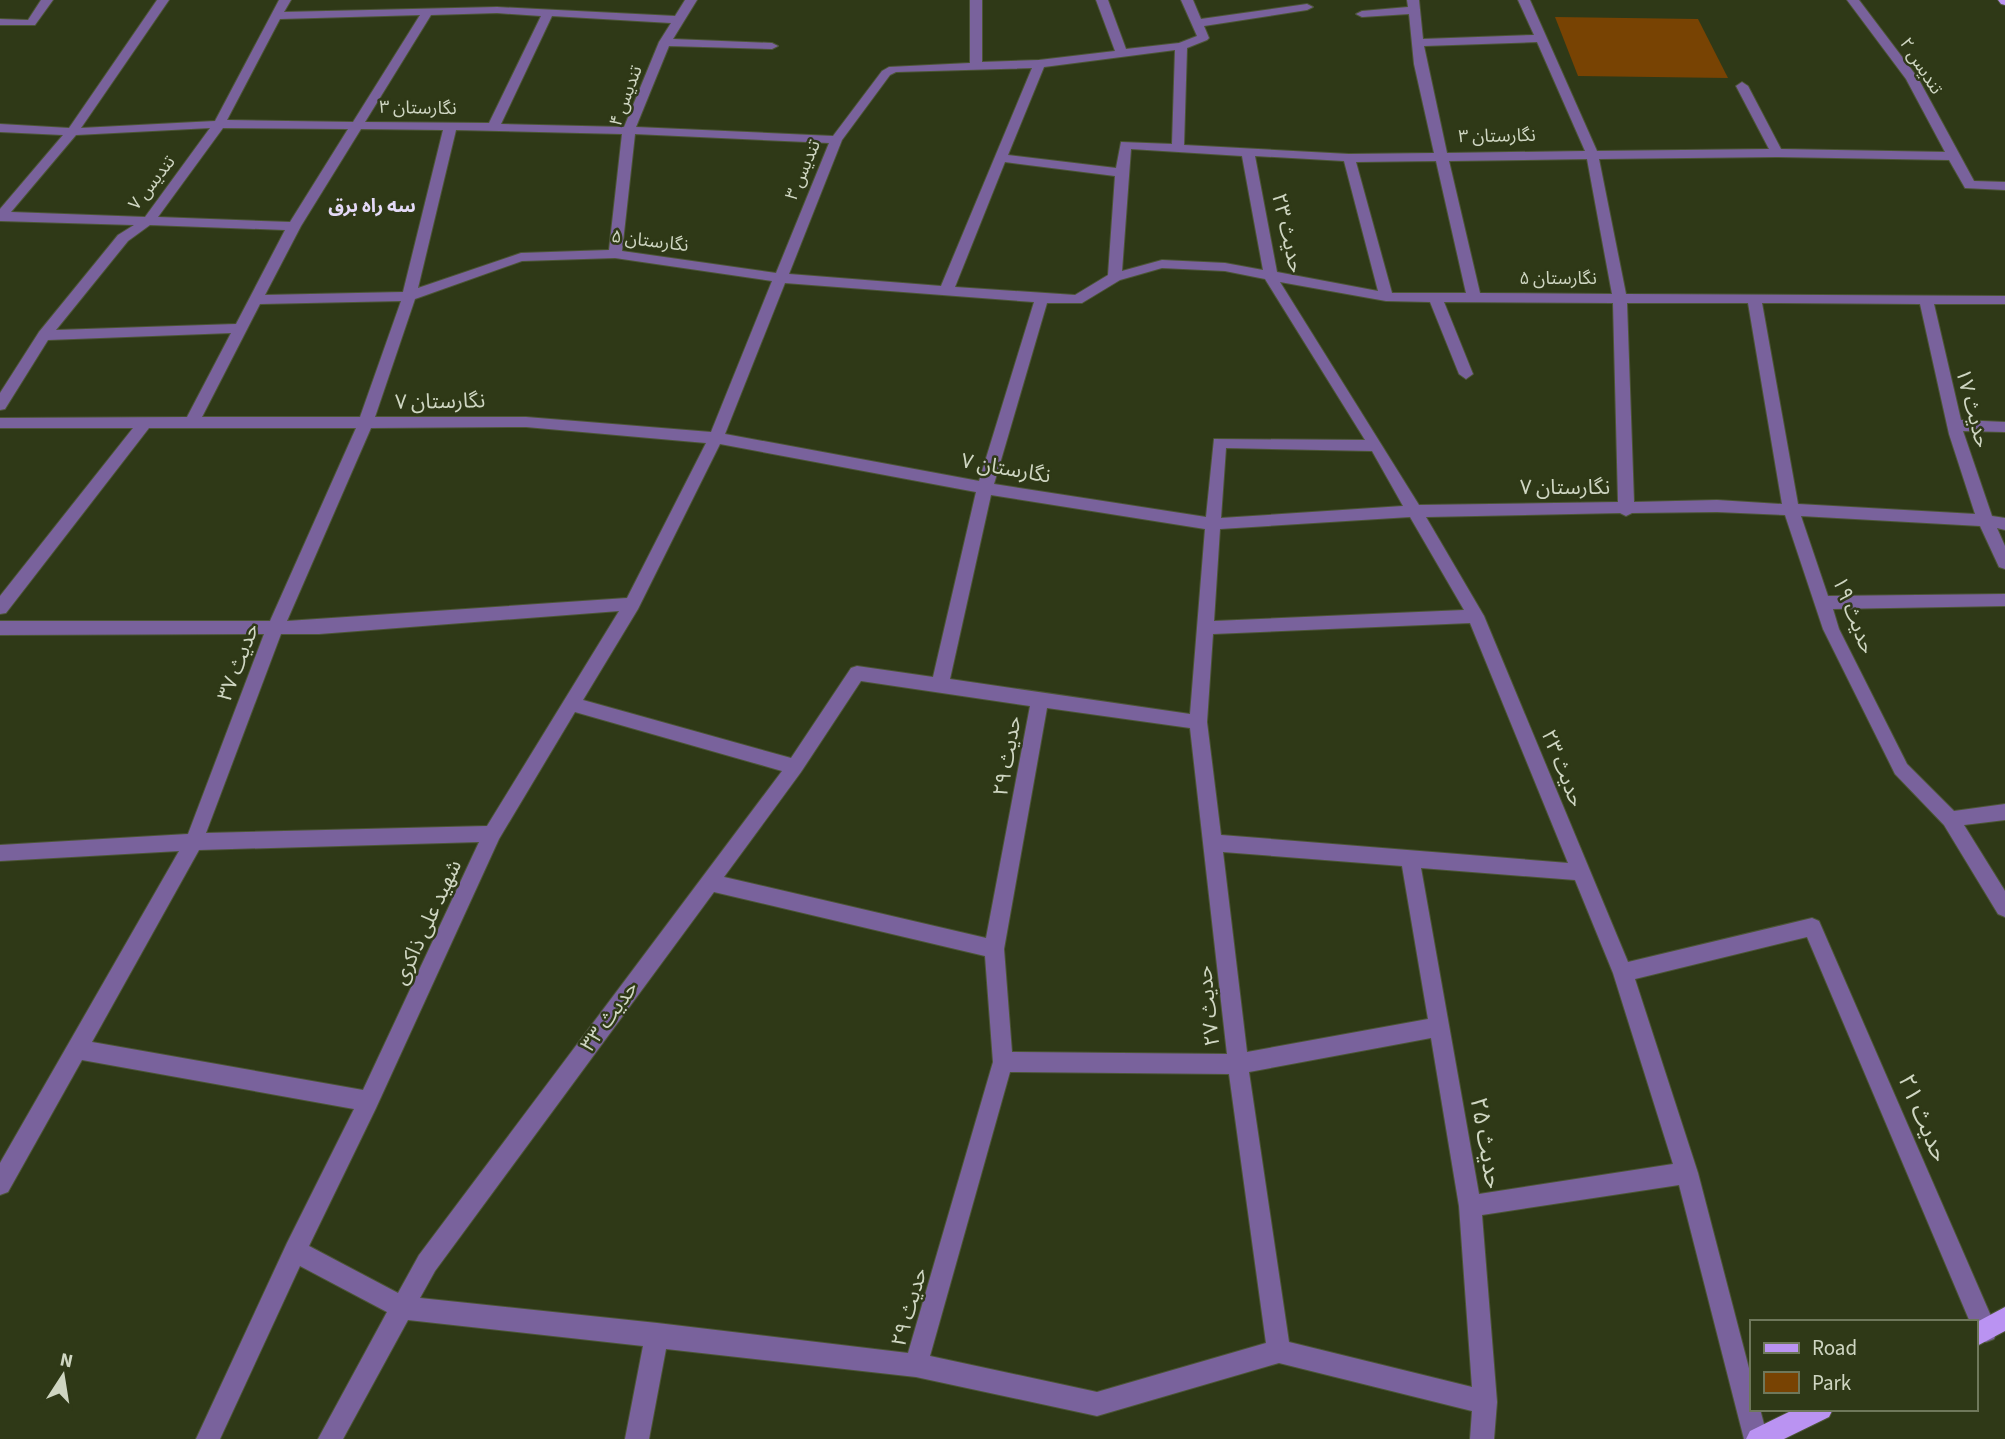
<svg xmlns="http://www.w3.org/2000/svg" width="2005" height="1439" viewBox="0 0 2005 1439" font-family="'Source Sans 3','Noto Sans Arabic',sans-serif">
  <rect width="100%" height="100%" fill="#2f3917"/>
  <!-- green -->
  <path fill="#784303" d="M 1555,17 L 1698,19 L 1728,78 L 1578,76 Z"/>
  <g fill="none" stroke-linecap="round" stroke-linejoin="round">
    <defs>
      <path id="minor" d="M 41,0 L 53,0 L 35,25 L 0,25 L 0,19 L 28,20 Z
        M 157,0 L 169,0 L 81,128 L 215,121 L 279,0 L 291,0 L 284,12 L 497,7 L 675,16 L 685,0 L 697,0 L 673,39 L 772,43 L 778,46 L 772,49 L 669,46 L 636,127 L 833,136 L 882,71 L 889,67 L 970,63 L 970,0 L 982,0 L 982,62 L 1039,60 L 1115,51 L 1096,0 L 1108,0 L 1126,49 L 1179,43 L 1197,36 L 1181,0 L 1193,0 L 1201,19 L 1307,4 L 1313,7 L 1307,10 L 1204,26 L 1209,38 L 1207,40 L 1187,48 L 1184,145 L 1349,154 L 1434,153 L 1414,64 L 1409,14 L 1362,17 L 1356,14 L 1362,11 L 1408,7 L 1407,0 L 1419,0 L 1423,39 L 1534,35 L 1518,0 L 1530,0 L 1597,151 L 1769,149 L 1736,86 L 1742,82 L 1748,86 L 1781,149 L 1945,152 L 1906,79 L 1847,0 L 1859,0 L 1918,78 L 1974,181 L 2005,182 L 2005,190 L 1965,188 L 1949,160 L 1777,157 L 1599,159 L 1626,294 L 2005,296 L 2005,304 L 1934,304 L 1961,420 L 2005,422 L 2005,432 L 1963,431 L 1992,516 L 2005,518 L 2005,530 L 1997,528 L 2005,546 L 2005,569 L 1999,567 L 1980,526 L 1801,516 L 1828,596 L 2005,594 L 2005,606 L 1833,609 L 1839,629 L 1907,764 L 1954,811 L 2005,804 L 2005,820 L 1964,825 L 2005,891 L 2005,917 L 1998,914 L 1944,825 L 1895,774 L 1823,629 L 1785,515 L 1717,512 L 1632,513 L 1626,516 L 1620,513 L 1426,517 L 1484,616 L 1628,962 L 1812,918 L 1819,921 L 1994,1323 L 1997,1331 L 1994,1339 L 1986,1342 L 1978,1339 L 1975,1322 L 1970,1322 L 1807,937 L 1635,979 L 1698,1173 L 1751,1376 L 1751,1409 L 1760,1409 L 1768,1439 L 1744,1439 L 1679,1185 L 1482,1215 L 1497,1402 L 1494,1439 L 1470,1439 L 1472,1411 L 1279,1363 L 1097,1416 L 916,1377 L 666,1349 L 649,1439 L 625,1439 L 643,1346 L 408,1320 L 343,1439 L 318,1439 L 387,1312 L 300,1266 L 220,1439 L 196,1439 L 287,1243 L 354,1109 L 82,1060 L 8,1192 L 0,1195 L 0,1163 L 179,851 L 0,861 L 0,845 L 188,834 L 264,634 L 0,635 L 0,621 L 270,621 L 356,428 L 149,428 L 6,613 L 0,614 L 0,596 L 133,428 L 0,428 L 0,418 L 187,417 L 231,333 L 48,340 L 5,409 L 0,410 L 0,393 L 39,332 L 118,235 L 134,225 L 0,221 L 0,209 L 63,135 L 0,132 L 0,124 L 69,128 ZM 497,13 L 541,16 L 489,123 L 365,122 L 431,15 ZM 420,15 L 353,122 L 227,120 L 280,19 ZM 552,16 L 671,23 L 659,42 L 624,127 L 501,124 ZM 1537,42 L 1585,151 L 1447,153 L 1424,46 ZM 1175,50 L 1172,144 L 1121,142 L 1116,168 L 1008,155 L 1044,67 ZM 1032,68 L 941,286 L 789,274 L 842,140 L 890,75 L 896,72 ZM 210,128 L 145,217 L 11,212 L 76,135 ZM 223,128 L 348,129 L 290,222 L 158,217 ZM 361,129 L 443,130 L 403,292 L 265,295 L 301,226 ZM 456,130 L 622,134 L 609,250 L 521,253 L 418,288 ZM 635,134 L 829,143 L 776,273 L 622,251 ZM 1131,149 L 1242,156 L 1263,270 L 1225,263 L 1162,260 L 1122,271 ZM 1255,156 L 1344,161 L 1378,291 L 1277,272 ZM 1587,159 L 1612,294 L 1480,293 L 1449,161 ZM 1436,161 L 1466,293 L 1392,293 L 1356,162 ZM 1005,162 L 1115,176 L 1108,275 L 1075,295 L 955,287 ZM 150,225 L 285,230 L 236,324 L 56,330 L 128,241 ZM 615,258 L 772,281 L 711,432 L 526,417 L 375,417 L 415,299 L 522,261 ZM 1162,268 L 1225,271 L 1265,279 L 1365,440 L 1214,439 L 1206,517 L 994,484 L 1047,303 L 1082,303 L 1120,280 ZM 1280,282 L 1386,301 L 1430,302 L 1459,374 L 1466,379 L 1473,374 L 1444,302 L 1613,303 L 1618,502 L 1419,505 ZM 785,283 L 1034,302 L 979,481 L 725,434 ZM 401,301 L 360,417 L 202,417 L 260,304 ZM 1627,303 L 1748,303 L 1782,504 L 1717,500 L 1634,502 ZM 1762,303 L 1920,304 L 1949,434 L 1975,514 L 1798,504 ZM 526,427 L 706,443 L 627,598 L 287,621 L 371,428 ZM 720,444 L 976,492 L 933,677 L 857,666 L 851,668 L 791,758 L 583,700 L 638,609 ZM 1226,448 L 1372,451 L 1403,506 L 1221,518 ZM 991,495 L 1205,529 L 1190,714 L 950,679 ZM 1410,517 L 1464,610 L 1214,621 L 1220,529 ZM 619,611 L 487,826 L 206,833 L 281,634 L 319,634 ZM 1470,623 L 1568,863 L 1221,835 L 1207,722 L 1213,634 ZM 861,681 L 1030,706 L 986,938 L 724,877 L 801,772 ZM 1047,708 L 1190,728 L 1227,1054 L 1012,1052 L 1004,949 ZM 575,712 L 782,771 L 419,1255 L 398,1293 L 309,1246 L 376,1108 L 499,839 ZM 479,842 L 363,1090 L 92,1042 L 199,850 ZM 1223,852 L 1402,866 L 1428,1019 L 1247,1052 ZM 1421,868 L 1575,880 L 1613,973 L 1673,1164 L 1479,1194 ZM 714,892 L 985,956 L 993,1062 L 908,1353 L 657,1323 L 420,1298 L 435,1271 ZM 1431,1038 L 1459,1206 L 1472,1387 L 1289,1342 L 1249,1072 ZM 1010,1072 L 1229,1074 L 1266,1343 L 1097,1392 L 930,1356 Z"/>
      <path id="major" d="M 1998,0 L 2005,0 L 2005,5 L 2001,4 Z
        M 2005,1307 L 2005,1331 L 1975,1347 L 1975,1323 Z
        M 1795,1409 L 1833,1409 L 1829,1417 L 1784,1439 L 1746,1439 L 1750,1431 Z"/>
    </defs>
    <!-- minor casing -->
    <use href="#minor" stroke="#4c5536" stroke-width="2"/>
    <!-- major casing -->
    <use href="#major" stroke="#4c5536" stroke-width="2"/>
    <!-- minor -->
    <use href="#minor" fill="#79629c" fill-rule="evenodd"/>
    <!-- major -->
    <use href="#major" fill="#ba93f2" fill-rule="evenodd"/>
  </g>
  <g text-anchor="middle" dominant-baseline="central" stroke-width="5" stroke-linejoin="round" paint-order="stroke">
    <!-- far-street labels -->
    <g font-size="18" fill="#cfd6c2" stroke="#2f3917">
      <text transform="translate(1921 66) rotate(57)">تندیس ۲</text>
      <text transform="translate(626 96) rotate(-70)">تندیس ۴</text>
      <text transform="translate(418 108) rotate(1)">نگارستان ۳</text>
      <text transform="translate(1497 136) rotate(-1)">نگارستان ۳</text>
      <text transform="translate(803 170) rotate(-67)">تندیس ۳</text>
      <text transform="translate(152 183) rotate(-52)">تندیس ۷</text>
      <text transform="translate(650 241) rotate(7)">نگارستان ۵</text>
      <text x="1558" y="278">نگارستان ۵</text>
    </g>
    <!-- far-neighbourhood labels -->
    <g font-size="19" font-weight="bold" fill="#e4daf7" stroke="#2f3917">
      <text x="372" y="206">سه راه برق</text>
    </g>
    <!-- street labels -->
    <g font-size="21" fill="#cfd6c2" stroke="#2f3917">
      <text transform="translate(1288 233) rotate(77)">حدیث ۲۳</text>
      <text transform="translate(440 401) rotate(-1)">نگارستان ۷</text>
      <text transform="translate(1973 408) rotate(75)">حدیث ۱۷</text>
      <text transform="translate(1006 468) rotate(10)">نگارستان ۷</text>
      <text x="1565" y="487">نگارستان ۷</text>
      <text transform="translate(1854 615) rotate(68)">حدیث ۱۹</text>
      <text transform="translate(238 662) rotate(-69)">حدیث ۳۷</text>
      <text transform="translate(1007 756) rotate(-80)">حدیث ۲۹</text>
      <text transform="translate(1563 768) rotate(68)">حدیث ۲۳</text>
      <text transform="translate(427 922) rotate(-65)">شهید علی ذاکری</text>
      <text transform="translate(1208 1006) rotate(-96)">حدیث ۲۷</text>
      <text transform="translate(609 1016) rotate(-54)">حدیث ۳۳</text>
      <text transform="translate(909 1307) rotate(-74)">حدیث ۲۹</text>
    </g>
    <!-- near-street labels -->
    <g font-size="24" fill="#cfd6c2" stroke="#2f3917">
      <text transform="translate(1923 1118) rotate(67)">حدیث ۲۱</text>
      <text transform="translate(1486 1143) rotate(80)">حدیث ۲۵</text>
    </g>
  </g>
  <!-- legend -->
  <rect x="1750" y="1320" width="228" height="91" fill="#2f3917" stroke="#6f785b" stroke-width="2"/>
  <rect x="1764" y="1343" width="35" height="10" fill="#ba93f2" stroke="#6f785b" stroke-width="2"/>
  <text x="1812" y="1355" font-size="21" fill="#cfd6c2">Road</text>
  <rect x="1764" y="1372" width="35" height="21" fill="#784303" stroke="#6f785b" stroke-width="2"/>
  <text x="1812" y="1390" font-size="21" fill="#cfd6c2">Park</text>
  <!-- north arrow -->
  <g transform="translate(63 1376) rotate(12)" stroke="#2f3917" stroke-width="5" paint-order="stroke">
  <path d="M0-5L12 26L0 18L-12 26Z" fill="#cfd6c2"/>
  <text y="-10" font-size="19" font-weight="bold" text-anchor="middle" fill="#cfd6c2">N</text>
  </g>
</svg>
